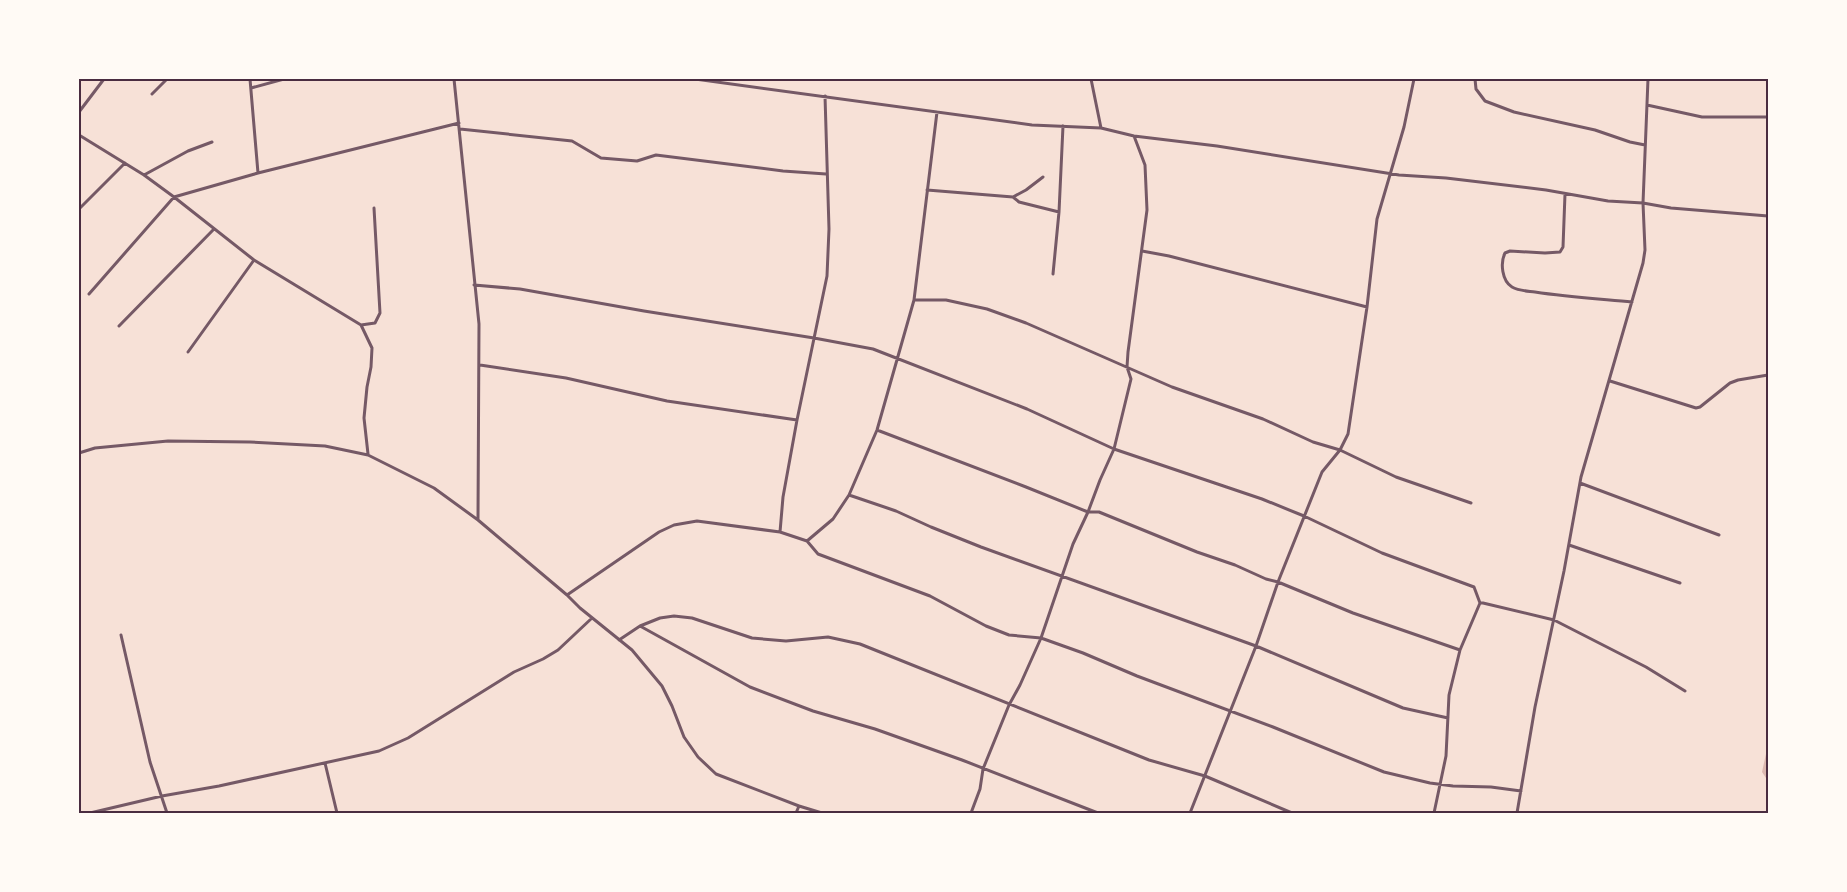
<svg xmlns="http://www.w3.org/2000/svg" width="1847" height="892" viewBox="0 0 1847 892" font-family="'Varela Round',sans-serif">
  <rect width="100%" height="100%" fill="#f7e1d7"/>
  <!-- water -->
  <path fill="#dcb8b0" d="M 1768,745 L 1768,781 L 1762,772 Z"/>
  <g fill="none" stroke-linecap="round" stroke-linejoin="round">
    <!-- minor -->
    <path stroke="#755966" stroke-width="3" d="M 250,79 L 258,173
      M 454,79 L 479,324 L 478,519
      M 695,79 L 1032,125 L 1101,128 L 1134,136 L 1217,146 L 1399,175 L 1446,178 L 1546,190 L 1608,201 L 1643,203 L 1671,208 L 1768,216
      M 1091,79 L 1101,128
      M 1475,79 L 1476,89 L 1485,101 L 1514,112 L 1595,130 L 1630,142 L 1645,145
      M 251,88 L 284,79
      M 152,94 L 167,79
      M 1647,105 L 1702,117 L 1768,117
      M 79,112 L 104,79
      M 460,129 L 572,141 L 601,158 L 637,161 L 656,155 L 783,171 L 826,174
      M 79,135 L 144,175 L 174,197 L 254,260 L 361,325
      M 144,175 L 188,151 L 212,142
      M 927,190 L 1013,197 L 1026,190 L 1043,177
      M 1565,194 L 1563,247 L 1560,252 L 1545,253 L 1510,251 L 1505,253 C 1500,263 1502,281 1512,287 C 1519,291 1528,291 1535,292 C 1567,297 1600,299 1632,302
      M 1013,197 L 1019,202 L 1059,212
      M 79,209 L 125,163
      M 1142,251 L 1169,256 L 1367,307
      M 1053,274 L 1059,212 L 1063,126
      M 474,285 L 520,289 L 644,311 L 814,338 L 873,349 L 1027,409 L 1114,449 L 1262,499 L 1304,516 L 1382,553 L 1474,587 L 1480,603
      M 89,294 L 174,197 L 258,173 L 459,123
      M 914,300 L 946,300 L 987,309 L 1026,323 L 1172,387 L 1263,419 L 1313,442 L 1340,450 L 1396,477 L 1471,503
      M 119,326 L 214,229
      M 188,352 L 254,260
      M 480,365 L 566,378 L 667,401 L 797,420
      M 1610,381 L 1696,408 L 1700,407 L 1730,383 L 1738,380 L 1768,375
      M 877,430 L 1026,487 L 1088,512 L 1099,512 L 1197,552 L 1235,565 L 1266,579 L 1278,582 L 1353,613 L 1460,650
      M 79,453 L 95,448 L 168,441 L 250,442 L 325,446 L 368,455 L 434,488 L 478,520 L 567,595 L 580,608 L 632,650 L 662,686 L 672,706 L 684,737 L 698,757 L 716,774 L 799,806 L 822,813
      M 368,454 L 364,418 L 367,387 L 371,367 L 372,348 L 361,325 L 375,323 L 380,313 L 374,208
      M 1580,483 L 1719,535
      M 849,495 L 896,511 L 931,527 L 981,547 L 1256,646 L 1403,708 L 1448,718
      M 780,532 L 783,497 L 797,420 L 827,276 L 829,229 L 825,96
      M 807,541 L 833,519 L 849,495 L 877,430 L 914,300 L 937,112
      M 1569,545 L 1680,583
      M 567,595 L 659,532 L 674,525 L 697,521 L 780,532 L 807,541 L 818,554 L 930,596 L 986,626 L 1009,635 L 1041,638 L 1083,653 L 1137,676 L 1273,727 L 1384,772 L 1430,783 L 1453,786 L 1491,787 L 1521,791
      M 640,626 L 750,687 L 813,711 L 875,729 L 962,760 L 1098,813
      M 121,635 L 150,762 L 167,813
      M 619,640 L 640,626 L 660,618 L 674,616 L 692,618 L 752,638 L 786,641 L 828,637 L 860,644 L 1149,760 L 1205,776 L 1292,813
      M 325,763 L 337,813
      M 90,813 L 162,796 L 219,786 L 379,751 L 408,738 L 514,672 L 543,659 L 558,650 L 592,618
      M 796,813 L 799,806
      M 971,813 L 980,789 L 983,769 L 1009,705 L 1020,685 L 1041,638 L 1073,544 L 1088,512 L 1100,480 L 1114,449 L 1131,379 L 1127,367 L 1128,352 L 1147,210 L 1145,165 L 1134,136
      M 1190,813 L 1256,646 L 1278,582 L 1322,472 L 1340,450 L 1348,434 L 1367,307 L 1377,219 L 1404,127 L 1414,79
      M 1434,813 L 1446,756 L 1449,695 L 1460,650 L 1480,603 L 1483,603 L 1554,620 L 1646,667 L 1685,691
      M 1517,813 L 1535,707 L 1564,571 L 1581,477 L 1643,263 L 1645,250 L 1643,203 L 1648,79"/>
  </g>
  <!-- border -->
  <rect width="1847" height="892" fill="none" stroke="#fffaf5" stroke-width="160"/>
  <rect x="80" y="80" width="1687" height="732" fill="none" stroke="#4a2c40" stroke-width="2"/>
</svg>
